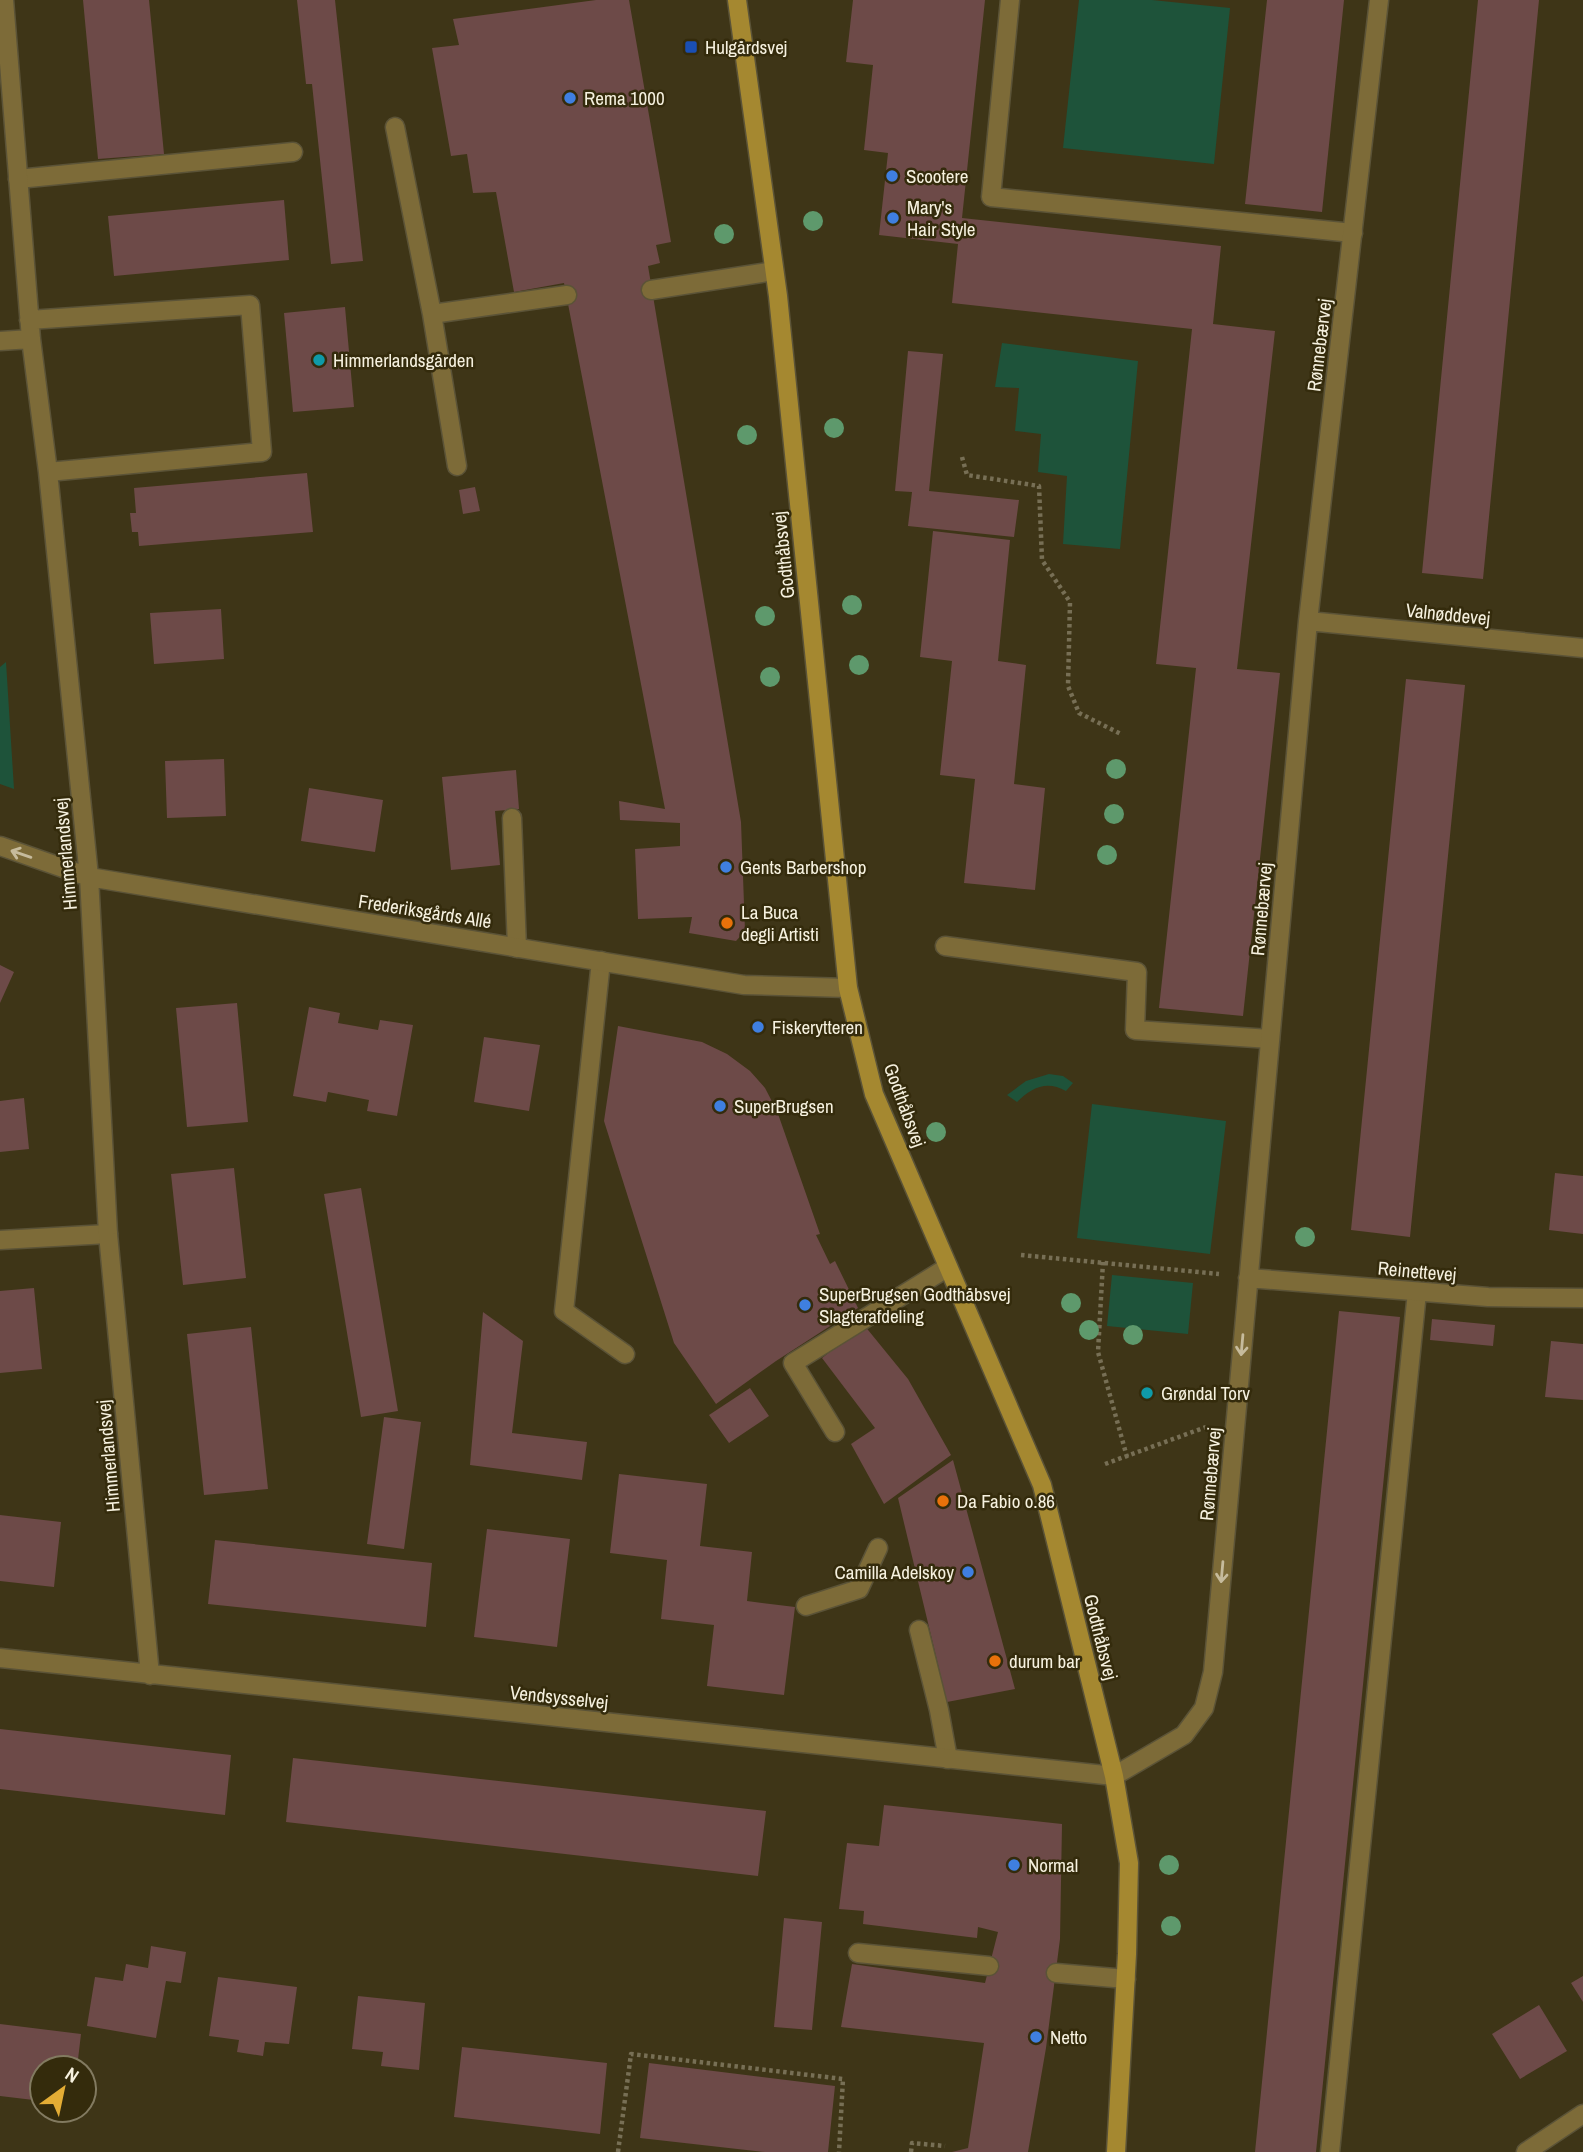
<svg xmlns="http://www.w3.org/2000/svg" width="1583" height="2152" viewBox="0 0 1583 2152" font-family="'Archivo Narrow',sans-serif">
  <rect width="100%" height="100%" fill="#3e3517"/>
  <!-- green -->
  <path fill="#1e533a" d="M 1079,0 L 1152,0 L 1230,8 L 1214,164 L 1063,148 Z
    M 1002,343 L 1138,361 L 1120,549 L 1063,544 L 1067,476 L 1038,472 L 1041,434 L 1015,431 L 1019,388 L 995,387 Z
    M 6,662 L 14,789 L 0,784 L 0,667 Z
    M 1049,1074 L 1063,1076 L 1073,1083 L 1066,1091 C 1047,1080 1032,1087 1017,1102 L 1007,1095 L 1026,1081 Z
    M 1092,1104 L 1226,1121 L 1210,1254 L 1077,1238 Z
    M 1112,1275 L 1193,1283 L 1188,1334 L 1107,1326 Z"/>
  <!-- building -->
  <path fill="#6d4a48" d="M 83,0 L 149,0 L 164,154 L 98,159 Z
    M 297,0 L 335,0 L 363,261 L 331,264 L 312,84 L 306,84 Z
    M 596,0 L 629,0 L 671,242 L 656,245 L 660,263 L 648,266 L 741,822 L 745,931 L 736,941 L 689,933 L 692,917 L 638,919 L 635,849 L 680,846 L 680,823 L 620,820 L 619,801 L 665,809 L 564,283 L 514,292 L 496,192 L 473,193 L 467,154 L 451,156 L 432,48 L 459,45 L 453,19 Z
    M 853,0 L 985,0 L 962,218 L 1221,246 L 1213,324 L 1275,331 L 1237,669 L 1280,673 L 1243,1016 L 1159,1008 L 1196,668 L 1156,664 L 1192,329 L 952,303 L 958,244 L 879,235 L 888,153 L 864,150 L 873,65 L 846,62 Z
    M 1267,0 L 1344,0 L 1322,212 L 1245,204 Z
    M 1478,0 L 1539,0 L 1483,579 L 1422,573 Z
    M 284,200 L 289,260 L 114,276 L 108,216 Z
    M 345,307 L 354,407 L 293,412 L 284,313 Z
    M 908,351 L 943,354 L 929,491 L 1019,500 L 1014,537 L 908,526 L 912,492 L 895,491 Z
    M 307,473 L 313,532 L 139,546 L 138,532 L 132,532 L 130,513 L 136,513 L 134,488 Z
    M 475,487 L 480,511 L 463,514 L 459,490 Z
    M 933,531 L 1010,540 L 998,661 L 1026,665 L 1014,784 L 1045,788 L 1035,890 L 964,883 L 975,779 L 940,775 L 952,661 L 920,657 Z
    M 221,609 L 224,659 L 154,664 L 150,613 Z
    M 1406,679 L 1465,685 L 1410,1237 L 1351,1230 Z
    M 224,759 L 226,816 L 167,818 L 165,761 Z
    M 516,770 L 519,809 L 495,811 L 500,865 L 451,870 L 442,777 Z
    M 309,788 L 383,800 L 375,852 L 301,841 Z
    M 0,965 L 14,972 L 0,1003 Z
    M 237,1003 L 248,1122 L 187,1127 L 176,1008 Z
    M 309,1007 L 340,1013 L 338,1023 L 378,1030 L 380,1020 L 413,1025 L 397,1116 L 367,1111 L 369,1100 L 328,1092 L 326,1102 L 293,1096 Z
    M 618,1026 L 702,1042 L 727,1054 L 750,1071 L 765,1088 L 777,1111 L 820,1234 L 816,1235 L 830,1264 L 835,1261 L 858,1308 L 776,1361 L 716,1404 L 674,1343 L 604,1121 Z
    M 484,1037 L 540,1045 L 529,1111 L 474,1102 Z
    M 24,1098 L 29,1149 L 0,1152 L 0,1101 Z
    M 234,1168 L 246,1278 L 183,1285 L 171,1174 Z
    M 1555,1173 L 1583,1176 L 1583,1234 L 1549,1230 Z
    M 361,1188 L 398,1411 L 361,1417 L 324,1194 Z
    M 34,1288 L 42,1369 L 0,1373 L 0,1291 Z
    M 1339,1311 L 1400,1317 L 1316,2152 L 1255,2152 Z
    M 483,1312 L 523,1341 L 512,1433 L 587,1442 L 582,1480 L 470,1465 Z
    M 1432,1319 L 1495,1325 L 1493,1346 L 1430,1340 Z
    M 864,1325 L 908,1379 L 951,1455 L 884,1504 L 851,1444 L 875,1428 L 822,1358 Z
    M 251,1327 L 268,1489 L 204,1495 L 187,1334 Z
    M 1551,1341 L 1583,1344 L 1583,1400 L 1545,1397 Z
    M 750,1388 L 769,1416 L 729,1443 L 709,1415 Z
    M 384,1417 L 421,1422 L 404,1549 L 367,1544 Z
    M 953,1460 L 1015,1689 L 947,1702 L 898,1498 Z
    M 619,1474 L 707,1484 L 700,1546 L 752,1552 L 747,1601 L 795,1607 L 784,1695 L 707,1686 L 714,1625 L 661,1619 L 667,1560 L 610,1553 Z
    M 0,1515 L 61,1522 L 54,1587 L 0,1581 Z
    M 487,1529 L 570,1539 L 557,1647 L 474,1637 Z
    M 215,1540 L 432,1563 L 426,1627 L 208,1604 Z
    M 0,1729 L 231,1755 L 225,1815 L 0,1789 Z
    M 293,1758 L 766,1811 L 758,1876 L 286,1822 Z
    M 884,1805 L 1062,1824 L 1060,1939 L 1046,2048 L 1028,2152 L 952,2152 L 968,2148 L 984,2043 L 841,2027 L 852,1964 L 985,1983 L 998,1932 L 978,1927 L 977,1938 L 863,1924 L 864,1911 L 839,1909 L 847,1843 L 879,1846 Z
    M 784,1918 L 822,1922 L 812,2030 L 774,2027 Z
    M 151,1946 L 186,1952 L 181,1983 L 166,1981 L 156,2038 L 87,2026 L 95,1977 L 123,1981 L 126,1964 L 148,1968 Z
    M 1583,1976 L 1583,2002 L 1571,1983 Z
    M 218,1977 L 297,1987 L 289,2044 L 265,2042 L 263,2056 L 237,2052 L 239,2040 L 209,2036 Z
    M 358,1996 L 425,2003 L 419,2070 L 381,2066 L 383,2052 L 352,2049 Z
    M 1539,2005 L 1567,2051 L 1520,2079 L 1492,2034 Z
    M 0,2024 L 81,2034 L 77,2068 L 42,2068 L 42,2101 L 0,2096 Z
    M 462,2047 L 607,2063 L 600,2134 L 454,2117 Z
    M 649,2063 L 835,2086 L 828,2152 L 765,2152 L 640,2138 Z"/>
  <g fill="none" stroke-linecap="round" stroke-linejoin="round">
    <defs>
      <path id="lane" d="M 1010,0 L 991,197 L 1353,233
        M 395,127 L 432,314 L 457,466
        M 18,179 L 293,152
        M 651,290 L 774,271
        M 432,314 L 567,295
        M 512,818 L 517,948
        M 945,946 L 1137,972 L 1135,1030 L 1270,1039
        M 601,961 L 564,1311 L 625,1354
        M 0,1240 L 108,1234
        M 835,1432 L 793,1363 L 948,1267
        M 806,1606 L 859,1589 L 878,1548
        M 919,1630 L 939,1710 L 948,1759
        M 858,1953 L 989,1966
        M 1056,1973 L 1126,1979
        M 1330,2152 L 1417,1292"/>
      <path id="street" d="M 4,0 L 31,339 L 48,472 L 89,877 L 108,1234 L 150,1675
        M 29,320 L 250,305 L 262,452 L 48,472
        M 0,341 L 31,339
        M 1308,621 L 1583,648
        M 0,846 L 89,877 L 744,985 L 848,988
        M 1248,1278 L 1488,1297 L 1583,1298
        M 0,1658 L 1114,1776 L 1184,1735 L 1204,1708 L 1213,1672 L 1308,621 L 1379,0
        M 1526,2152 L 1583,2114"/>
      <path id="secondary" d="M 737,0 L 778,296 L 848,988 L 874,1094 L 1042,1485 L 1114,1776 L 1129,1863 L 1127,1954 L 1116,2152"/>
    </defs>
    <!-- lane casing -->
    <use href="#lane" stroke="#5b5337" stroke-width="21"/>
    <!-- street casing -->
    <use href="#street" stroke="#5b5337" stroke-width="21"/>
    <!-- secondary casing -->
    <use href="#secondary" stroke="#5b5337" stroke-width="21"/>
    <!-- path -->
    <path stroke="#776f55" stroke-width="4.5" stroke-dasharray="3.5 3.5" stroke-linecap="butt" d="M 962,457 L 967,475 L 1039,486 L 1042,560 L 1070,602 L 1068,686 L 1079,713 L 1121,734
      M 1021,1255 L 1219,1274
      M 1103,1262 L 1098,1352 L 1127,1457
      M 1105,1464 L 1206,1427
      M 618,2152 L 631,2054 L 843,2079 L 839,2152
      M 911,2152 L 912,2143 L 945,2146"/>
    <!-- lane -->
    <use href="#lane" stroke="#7d6b38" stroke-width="18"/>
    <!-- street -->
    <use href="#street" stroke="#7d6b38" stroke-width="18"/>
    <!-- secondary -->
    <use href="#secondary" stroke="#a58830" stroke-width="18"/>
  </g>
  <!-- trees -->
  <g fill="#5e996c">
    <circle cx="813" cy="221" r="10"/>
    <circle cx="724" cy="234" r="10"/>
    <circle cx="834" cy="428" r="10"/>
    <circle cx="747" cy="435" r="10"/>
    <circle cx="852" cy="605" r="10"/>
    <circle cx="765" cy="616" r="10"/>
    <circle cx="859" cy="665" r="10"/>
    <circle cx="770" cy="677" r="10"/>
    <circle cx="1116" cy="769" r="10"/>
    <circle cx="1114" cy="814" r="10"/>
    <circle cx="1107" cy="855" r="10"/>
    <circle cx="936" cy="1132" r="10"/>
    <circle cx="1305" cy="1237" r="10"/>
    <circle cx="1071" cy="1303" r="10"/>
    <circle cx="1089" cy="1330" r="10"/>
    <circle cx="1133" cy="1335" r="10"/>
    <circle cx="1169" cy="1865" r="10"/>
    <circle cx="1171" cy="1926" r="10"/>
  </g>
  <!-- one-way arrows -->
  <defs><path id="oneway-shaft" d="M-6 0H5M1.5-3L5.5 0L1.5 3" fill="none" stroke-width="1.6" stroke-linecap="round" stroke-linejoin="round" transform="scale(1.75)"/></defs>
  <g stroke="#c6bb9c">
    <use href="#oneway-shaft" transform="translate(21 854) rotate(-161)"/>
    <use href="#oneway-shaft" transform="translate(1242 1345) rotate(95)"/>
    <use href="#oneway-shaft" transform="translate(1222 1572) rotate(95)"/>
  </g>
  <!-- markers -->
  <rect fill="#1a4fb4" stroke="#342b0c" stroke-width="2.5" x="684" y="40" width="14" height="14" rx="3.5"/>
  <g fill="#3f7fe0" stroke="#342b0c" stroke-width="2.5">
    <circle cx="570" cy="98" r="7"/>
    <circle cx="892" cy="176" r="7"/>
    <circle cx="893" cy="218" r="7"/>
    <circle cx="726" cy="867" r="7"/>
    <circle cx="758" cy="1027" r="7"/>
    <circle cx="720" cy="1106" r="7"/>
    <circle cx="805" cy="1305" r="7"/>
    <circle cx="968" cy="1572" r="7"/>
    <circle cx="1014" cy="1865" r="7"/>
    <circle cx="1036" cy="2037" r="7"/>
  </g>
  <g fill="#0f9aa8" stroke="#342b0c" stroke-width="2.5">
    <circle cx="319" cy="360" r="7"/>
    <circle cx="1147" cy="1393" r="7"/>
  </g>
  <g fill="#e8710a" stroke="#342b0c" stroke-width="2.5">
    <circle cx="727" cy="923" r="7"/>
    <circle cx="943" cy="1501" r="7"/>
    <circle cx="995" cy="1661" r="7"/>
  </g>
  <g text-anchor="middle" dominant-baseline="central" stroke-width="5" stroke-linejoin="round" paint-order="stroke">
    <!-- poi labels -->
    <g font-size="19" fill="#f6f1df" stroke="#342b0c" text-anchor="start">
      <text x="705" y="47">Hulgårdsvej</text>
      <text x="584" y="98">Rema 1000</text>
      <text x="906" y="176">Scootere</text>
      <text x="907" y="207">Mary's<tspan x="907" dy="22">Hair Style</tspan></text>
      <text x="333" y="360">Himmerlandsgården</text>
      <text x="740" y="867">Gents Barbershop</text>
      <text x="741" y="912">La Buca<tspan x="741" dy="22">degli Artisti</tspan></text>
      <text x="772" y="1027">Fiskerytteren</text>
      <text x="734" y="1106">SuperBrugsen</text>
      <text x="819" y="1294">SuperBrugsen Godthåbsvej<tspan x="819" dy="22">Slagterafdeling</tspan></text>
      <text x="1161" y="1393">Grøndal Torv</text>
      <text x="957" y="1501">Da Fabio o.86</text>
      <text x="954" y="1572" text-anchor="end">Camilla Adelskoy</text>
      <text x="1009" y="1661">durum bar</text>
      <text x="1028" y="1865">Normal</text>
      <text x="1050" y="2037">Netto</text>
    </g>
    <!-- street labels -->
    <g font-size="19" fill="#f6f1df" stroke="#342b0c">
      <text transform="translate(1319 345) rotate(-83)">Rønnebærvej</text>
      <text transform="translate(783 555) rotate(-96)">Godthåbsvej</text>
      <text transform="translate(1448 614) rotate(6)">Valnøddevej</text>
      <text transform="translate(65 854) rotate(-95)">Himmerlandsvej</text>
      <text transform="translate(1261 909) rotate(-85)">Rønnebærvej</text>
      <text transform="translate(425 911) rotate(9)">Frederiksgårds Allé</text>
      <text transform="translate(905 1105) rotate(70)">Godthåbsvej</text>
      <text transform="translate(1417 1271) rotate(5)">Reinettevej</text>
      <text transform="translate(108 1456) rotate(-95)">Himmerlandsvej</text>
      <text transform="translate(1210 1474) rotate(-85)">Rønnebærvej</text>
      <text transform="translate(1101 1637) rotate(76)">Godthåbsvej</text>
      <text transform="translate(559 1697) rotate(6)">Vendsysselvej</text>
    </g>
  </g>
  <!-- north arrow -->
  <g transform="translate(63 2089) rotate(33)"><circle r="33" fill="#342b0c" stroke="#827a60" stroke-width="2"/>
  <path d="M0-5L12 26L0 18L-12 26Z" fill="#e4ad35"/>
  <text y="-10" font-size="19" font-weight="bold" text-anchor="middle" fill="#f6f1df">N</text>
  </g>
</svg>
